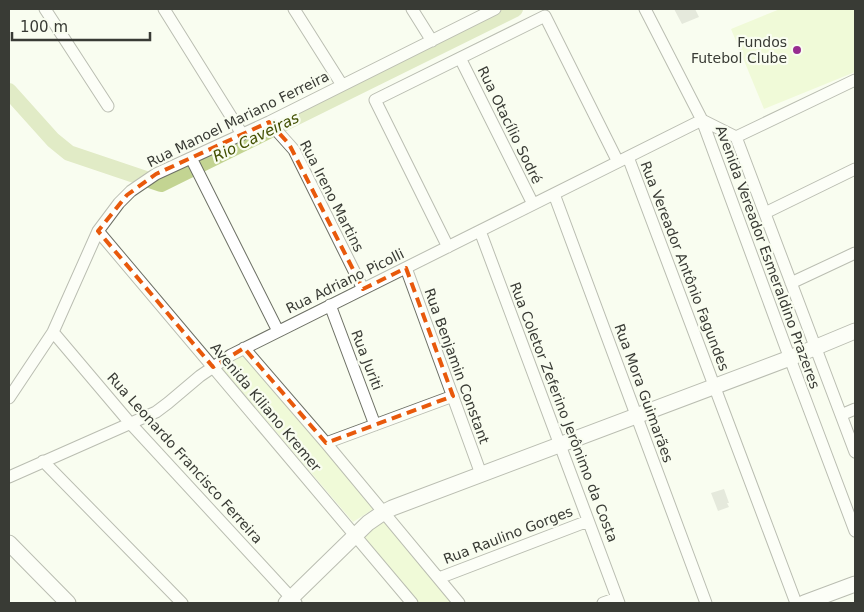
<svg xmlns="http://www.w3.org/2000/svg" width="864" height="612" viewBox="0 0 864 612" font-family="'DejaVu Sans',sans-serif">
  <rect width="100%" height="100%" fill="#f9fdf0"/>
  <!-- green -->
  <path fill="#e5f6ba" d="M 780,9 L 854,9 L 855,11 L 855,72 L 764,109 L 731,29 Z
    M 244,355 L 375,508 L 353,522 L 221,367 Z
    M 382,518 L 453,603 L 416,603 L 362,537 Z"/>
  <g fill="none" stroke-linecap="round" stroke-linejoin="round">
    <!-- river -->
    <path stroke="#c3d492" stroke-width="16" d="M 9,91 L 53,140 L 69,153 L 161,184 L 515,9"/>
  </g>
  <!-- building -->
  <path fill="#cdd1c4" d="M 674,9 L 695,9 L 699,17 L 682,24 Z
    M 724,489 L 729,503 L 727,503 L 729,507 L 718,511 L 711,493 Z"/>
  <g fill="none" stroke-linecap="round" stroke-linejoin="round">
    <defs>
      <path id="street" d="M 45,9 L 108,106
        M 164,9 L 242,134
        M 294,9 L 342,85
        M 412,9 L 432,41
        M 645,9 L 702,120 L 786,348 L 855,531
        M 460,58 L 533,204
        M 702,120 L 736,137 L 855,452
        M 269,122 L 294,150 L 363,289
        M 736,137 L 855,80
        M 628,157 L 796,603
        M 191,158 L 278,331
        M 554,194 L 706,603
        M 765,213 L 855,169
        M 98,231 L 412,603
        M 480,231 L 619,603
        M 448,247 L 375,100 L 545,16 L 618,162
        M 406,268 L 481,474
        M 791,283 L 855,253
        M 330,305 L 375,425
        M 53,332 L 130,423 L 296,603
        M 244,348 L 326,443 L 459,603
        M 9,398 L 53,332 L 98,231 L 119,203 L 131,191 L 156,174 L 269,122 L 495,9
        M 841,415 L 855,409
        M 326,443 L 453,396
        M 43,461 L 182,603
        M 9,477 L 156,412 L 168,403 L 200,376 L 231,355 L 702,120
        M 439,578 L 588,521
        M 603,603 L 617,598"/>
      <path id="secondary" d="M 9,543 L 68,603
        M 286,603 L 368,523 L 384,512 L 392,508 L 790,358 L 855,331
        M 804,603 L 855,584"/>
    </defs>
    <!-- street casing -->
    <use href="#street" stroke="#6d7065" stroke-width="13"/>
    <!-- secondary casing -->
    <use href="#secondary" stroke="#6d7065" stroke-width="17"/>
    <!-- street -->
    <use href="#street" stroke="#fff" stroke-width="11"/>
    <!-- secondary -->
    <use href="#secondary" stroke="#fff" stroke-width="15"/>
  </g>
  <!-- marked area -->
  <path d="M0 0H864V612H0ZM 269,122 L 289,144 L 363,289 L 406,268 L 453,396 L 326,443 L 244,348 L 213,367 L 98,231 L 127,195 L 156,174 Z" fill="#f9fdf0" fill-opacity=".55" fill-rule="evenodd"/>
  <path fill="none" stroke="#e8590c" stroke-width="4" stroke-dasharray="10 6" stroke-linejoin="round" d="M 269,122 L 289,144 L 363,289 L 406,268 L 453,396 L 326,443 L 244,348 L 213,367 L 98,231 L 127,195 L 156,174 Z"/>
  <!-- markers -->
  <circle fill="#972d90" stroke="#f9fdf0" stroke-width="2" cx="797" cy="50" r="5"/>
  <g text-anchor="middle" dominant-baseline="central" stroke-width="4.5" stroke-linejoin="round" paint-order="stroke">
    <!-- poi labels -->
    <g font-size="14" fill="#393b35" stroke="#f9fdf0" text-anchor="end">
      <text x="787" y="42">Fundos<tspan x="787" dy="16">Futebol Clube</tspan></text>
    </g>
    <!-- street labels -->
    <g font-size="14" fill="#393b35" stroke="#f9fdf0">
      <text transform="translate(238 119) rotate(-26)">Rua Manoel Mariano Ferreira</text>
      <text transform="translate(510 125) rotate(64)">Rua Otacílio Sodré</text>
      <text transform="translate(332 196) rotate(63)">Rua Ireno Martins</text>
      <text transform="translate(768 257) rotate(70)">Avenida Vereador Esmeraldino Prazeres</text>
      <text transform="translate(685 266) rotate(69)">Rua Vereador Antônio Fagundes</text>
      <text transform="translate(345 281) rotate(-26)">Rua Adriano Picolli</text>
      <text transform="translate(367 360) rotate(69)">Rua Juriti</text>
      <text transform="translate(457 366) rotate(70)">Rua Benjamin Constant</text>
      <text transform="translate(644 393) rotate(70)">Rua Mora Guimarães</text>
      <text transform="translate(266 407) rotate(50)">Avenida Kiliano Kremer</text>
      <text transform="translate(564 412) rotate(69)">Rua Coletor Zeferino Jerônimo da Costa</text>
      <text transform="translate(185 458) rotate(48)">Rua Leonardo Francisco Ferreira</text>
      <text transform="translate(508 535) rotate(-21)">Rua Raulino Gorges</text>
    </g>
    <!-- water labels -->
    <g font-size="15" font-style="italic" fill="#414f00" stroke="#f9fdf0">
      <text transform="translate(256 137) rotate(-26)">Rio Caveiras</text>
    </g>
  </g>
  <!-- border -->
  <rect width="864" height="612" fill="none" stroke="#393b35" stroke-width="20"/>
  <!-- scale -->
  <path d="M12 32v8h138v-8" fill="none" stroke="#393b35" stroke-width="2.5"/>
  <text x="20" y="32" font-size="15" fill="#393b35" stroke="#f9fdf0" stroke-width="4" paint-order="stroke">100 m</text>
</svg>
